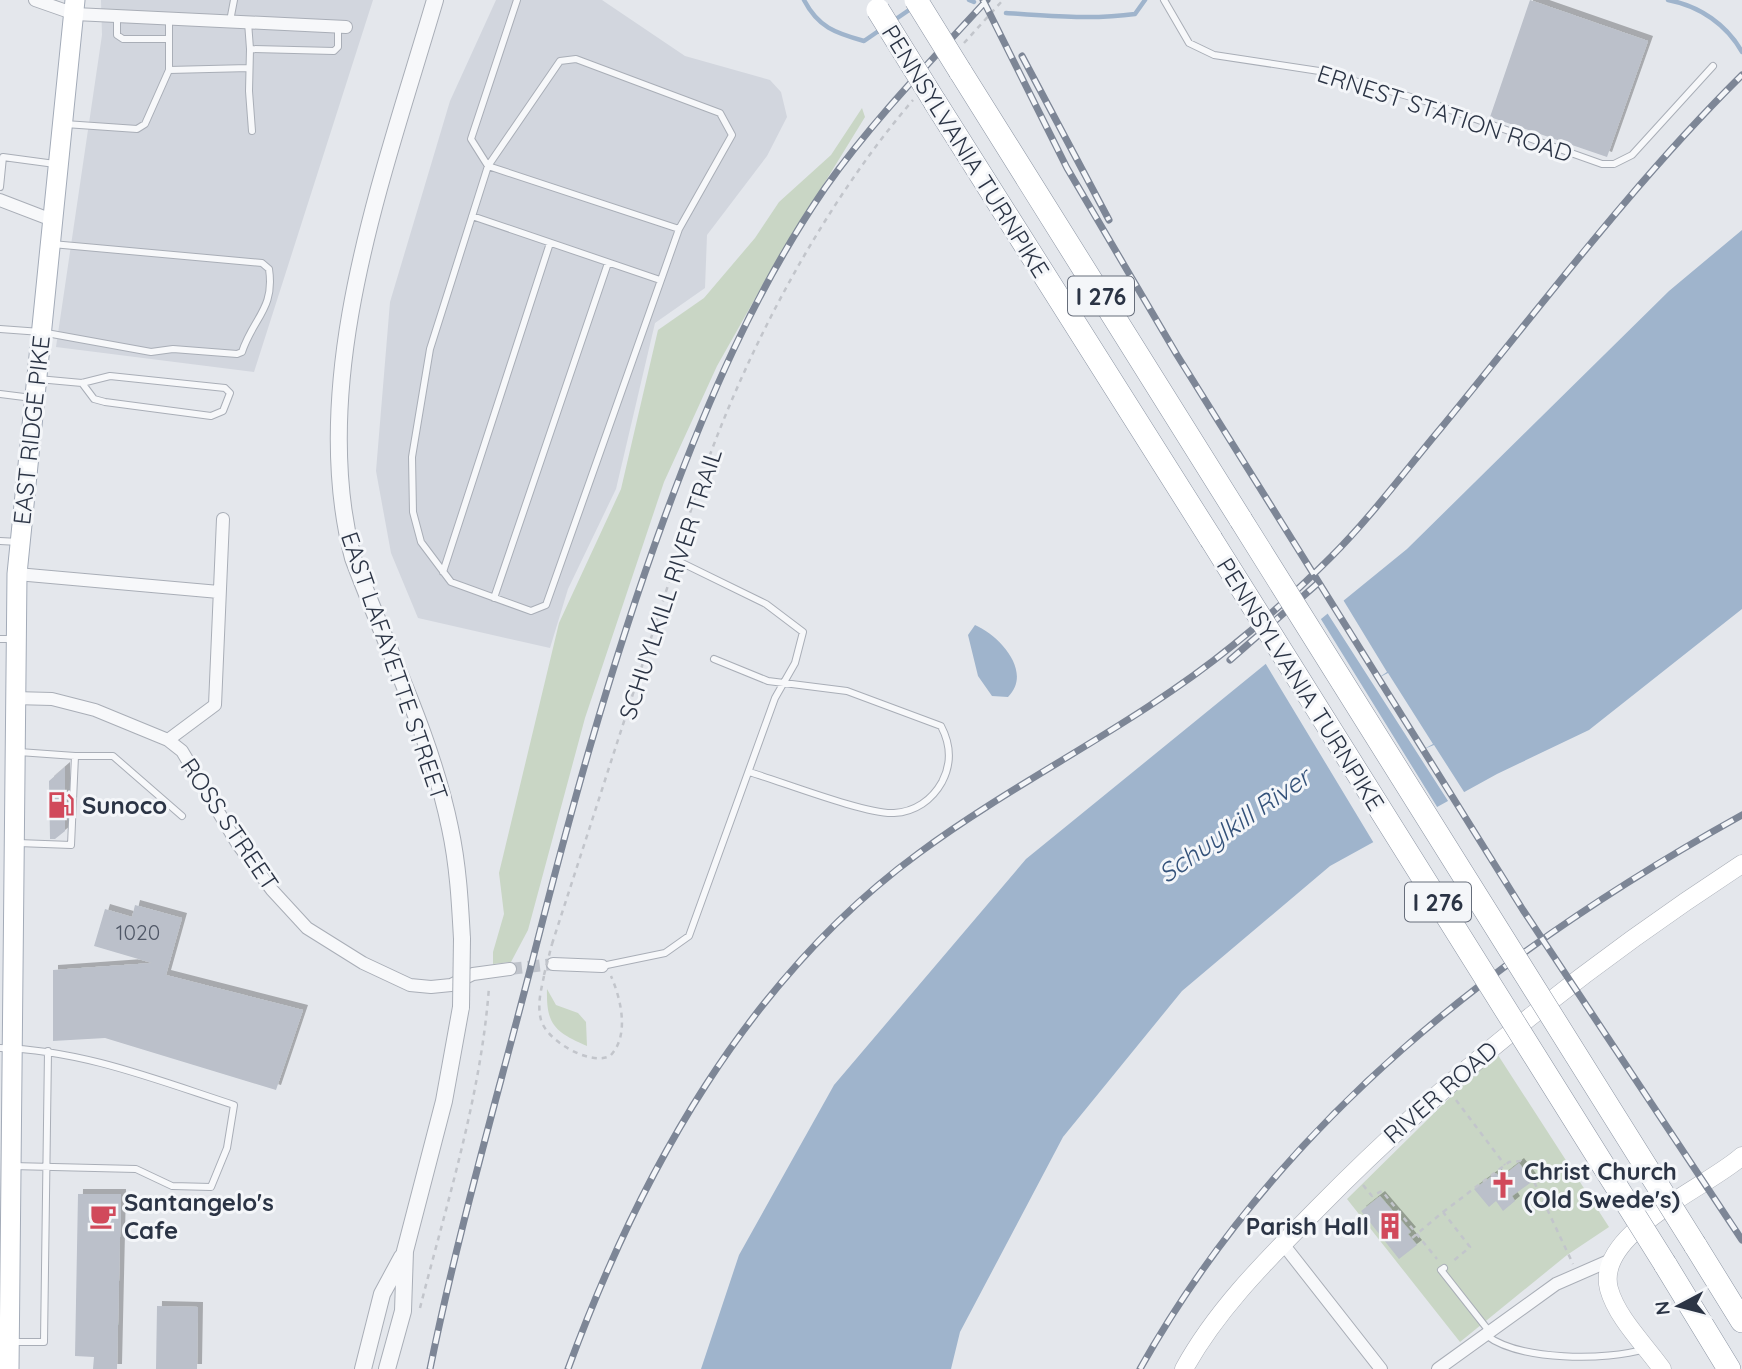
<svg xmlns="http://www.w3.org/2000/svg" width="1742" height="1369" viewBox="0 0 1742 1369" font-family="Quicksand,sans-serif">
  <defs>
    <filter id="shadow"><feDropShadow dx="5" dy="-5" stdDeviation="0" flood-color="#0004"/></filter>
  </defs>
  <rect width="100%" height="100%" fill="#e4e7ec"/>
  <!-- built -->
  <path fill="#d2d6de" d="M 101,0 L 373,0 L 254,372 L 56,347 L 102,35 Z
    M 496,0 L 602,0 L 685,56 L 770,80 L 781,92 L 787,117 L 767,156 L 707,235 L 705,288 L 655,323 L 616,489 L 568,589 L 550,648 L 418,618 L 391,553 L 376,471 L 390,302 L 450,101 Z"/>
  <!-- green -->
  <path fill="#c9d6c5" d="M 862,108 L 865,117 L 774,265 L 717,366 L 664,482 L 585,718 L 528,930 L 511,962 L 493,964 L 493,952 L 504,914 L 499,873 L 559,623 L 621,489 L 658,330 L 704,298 L 755,238 L 779,202 L 831,155 Z
    M 547,989 L 556,1005 L 578,1013 L 586,1022 L 587,1046 C 555,1032 546,1025 547,989 Z
    M 1496,1052 L 1609,1227 L 1567,1255 L 1460,1342 L 1347,1199 Z"/>
  <!-- water -->
  <path fill="#9fb4cc" d="M 1742,230 L 1742,609 L 1589,730 L 1497,774 L 1330,866 L 1182,991 L 1063,1137 L 960,1332 L 951,1369 L 701,1369 L 739,1255 L 834,1085 L 1026,859 L 1407,549 L 1669,291 Z
    M 975,625 C 1000,636 1033,672 1008,697 L 992,696 L 978,676 L 968,635 Z"/>
  <!-- pier -->
  <path fill="#e4e7ec" d="M 1342,598 L 1387,672 L 1378,678 L 1388,673 L 1433,744 L 1424,749 L 1434,745 L 1466,795 L 1450,804 L 1326,611 Z
    M 1319,616 L 1439,810 L 1375,845 L 1264,661 Z"/>
  <g fill="none" stroke-linecap="round" stroke-linejoin="round">
    <!-- stream -->
    <path stroke="#9fb4cc" stroke-width="4.5" d="M 804,0 C 818,27 835,33 864,41 L 880,30
      M 969,0 L 974,2
      M 1668,0 C 1700,6 1727,25 1742,52
      M 1006,13 C 1049,16 1092,20 1135,14 L 1145,0
      M 893,21 L 912,8"/>
  </g>
  <!-- building -->
  <path fill="#bbc0ca" filter="url(#shadow)" d="M 1530,0 L 1648,41 L 1607,157 L 1490,117 Z
    M 65,767 L 65,831 L 55,839 L 50,839 L 49,781 Z
    M 135,905 L 182,918 L 166,975 L 303,1010 L 276,1090 L 105,1038 L 53,1041 L 53,970 L 152,963 L 94,946 L 105,909 L 132,917 Z
    M 1519,1163 L 1533,1181 L 1512,1196 L 1515,1201 L 1503,1211 L 1496,1201 L 1489,1207 L 1474,1189 L 1496,1173 L 1500,1178 Z
    M 78,1194 L 121,1194 L 117,1369 L 93,1369 L 94,1357 L 75,1356 Z
    M 1380,1196 L 1411,1232 L 1408,1234 L 1417,1245 L 1399,1259 L 1361,1211 Z
    M 157,1306 L 198,1307 L 197,1369 L 156,1369 Z"/>
  <g fill="none" stroke-linecap="round" stroke-linejoin="round">
    <!-- minor-tunnel -->
    <path stroke="#bfc3cb" stroke-width="12" stroke-dasharray="12 6" stroke-linecap="butt" d="M 510,969 L 553,964"/>
    <defs>
      <path id="service" d="M 517,0 L 471,139 L 488,166 L 679,229 L 732,135 L 720,113 L 576,59 L 560,61 L 488,166 L 430,349 L 412,457 L 413,512 L 421,542 L 451,582 L 531,611 L 546,605 L 679,229
        M 1164,0 L 1189,43 L 1214,55 L 1319,71 L 1425,101 L 1602,164 L 1614,164 L 1632,155 L 1713,66
        M 117,16 L 117,35 L 123,39 L 169,39
        M 169,19 L 169,70
        M 230,21 L 234,0
        M 248,22 L 250,49 L 334,51 L 338,47 L 338,27
        M 250,49 L 249,91 L 252,131
        M 65,124 L 137,129 L 145,124 L 169,70 L 249,68
        M 0,187 L 3,157 L 55,164
        M 472,216 L 660,280
        M 0,329 L 41,332 L 151,352 L 173,349 L 237,354 L 242,352 C 253,318 275,309 269,269 L 262,263 L 52,244
        M 38,379 L 82,383 L 110,376 L 225,388 L 230,393 L 223,411 L 211,416 L 105,402 L 94,399 L 82,383
        M 0,394 L 32,398
        M 0,541 L 19,542
        M 443,572 L 550,243
        M 494,598 L 608,263
        M 0,639 L 13,639
        M 714,659 L 768,681 L 847,691 L 941,726 C 951,745 952,763 942,782 C 932,800 915,812 894,813 C 867,815 780,781 749,772
        M 75,756 L 113,756 L 182,816
        M 18,843 L 71,845 L 75,756 L 19,752
        M 602,966 L 665,953 L 689,936 L 775,698 L 795,663 L 803,632 L 766,604 L 676,560
        M 0,1048 C 82,1050 157,1080 234,1105 L 227,1148 L 211,1187 L 172,1186 L 136,1169 L 12,1166
        M 1444,1268 L 1441,1270 L 1489,1331
        M 1486,1335 C 1519,1361 1607,1361 1645,1349
        M 11,1342 L 44,1342 L 48,1051"/>
      <path id="minor" d="M 35,0 L 75,14 L 346,27
        M 0,200 L 52,220
        M 17,574 L 219,592
        M 14,698 L 52,699 L 95,710 L 168,740 L 182,751 L 237,843 L 272,890 L 307,928 L 363,963 L 410,985 L 431,987 L 451,985 L 473,974 L 510,969
        M 168,740 L 215,705 L 223,519
        M 553,964 L 602,966
        M 1283,1244 L 1381,1369
        M 1438,1369 L 1556,1284 L 1611,1260"/>
      <path id="tertiary" d="M 435,0 C 385,171 306,379 353,558 C 386,647 431,735 450,828 C 458,865 460,902 462,939
        M 363,1369 L 382,1294 L 402,1257
        M 387,1369 L 403,1311 L 405,1251 L 444,1101 L 461,1007"/>
      <path id="secondary" d="M 1184,1369 C 1218,1307 1270,1257 1319,1207 C 1449,1075 1587,965 1742,864
        M 1662,1369 C 1645,1345 1617,1318 1609,1289 C 1594,1233 1708,1187 1742,1156"/>
      <path id="primary" d="M 9,1369 L 17,574 L 75,0"/>
      <path id="motorway" d="M 960,71 L 1241,520
        M 935,102 L 1211,539
        M 1695,1245 L 1742,1321
        M 1665,1264 L 1729,1369"/>
    </defs>
    <!-- service casing -->
    <use href="#service" stroke="#a9aeb7" stroke-width="8"/>
    <!-- minor casing -->
    <use href="#minor" stroke="#a9aeb7" stroke-width="14"/>
    <!-- tertiary casing -->
    <use href="#tertiary" stroke="#a9aeb7" stroke-width="18"/>
    <!-- secondary casing -->
    <use href="#secondary" stroke="#a9aeb7" stroke-width="19"/>
    <!-- primary casing -->
    <use href="#primary" stroke="#a3abb8" stroke-width="21"/>
    <!-- motorway casing -->
    <use href="#motorway" stroke="#8b94a3" stroke-width="24"/>
    <!-- path -->
    <path stroke="#c2c5cb" stroke-width="2.5" stroke-dasharray="5 5" stroke-linecap="butt" d="M 964,43 L 1003,0
      M 679,551 C 720,398 810,220 913,100
      M 552,944 L 673,570
      M 544,976 C 541,990 537,1005 541,1020 C 547,1041 590,1066 610,1056 C 630,1036 621,999 611,976
      M 1456,1100 L 1505,1165
      M 1363,1185 L 1372,1196 L 1382,1191 L 1437,1259
      M 1443,1212 L 1509,1162 L 1521,1161 L 1530,1173 L 1573,1264
      M 1412,1238 L 1443,1212 L 1470,1247 L 1452,1262
      M 420,1308 C 447,1202 481,1096 489,987"/>
    <!-- service -->
    <use href="#service" stroke="#f7f8fa" stroke-width="6"/>
    <!-- minor -->
    <use href="#minor" stroke="#f7f8fa" stroke-width="12"/>
    <!-- tertiary -->
    <use href="#tertiary" stroke="#f7f8fa" stroke-width="16"/>
    <!-- secondary -->
    <use href="#secondary" stroke="#fff" stroke-width="18"/>
    <!-- primary -->
    <use href="#primary" stroke="#fff" stroke-width="19"/>
    <!-- motorway -->
    <use href="#motorway" stroke="#fff" stroke-width="23"/>
    <defs>
      <path id="rail" d="M 983,0 L 1067,168 L 1177,355 L 1523,910 L 1742,1240
        M 1022,56 L 1109,220
        M 1230,660 L 1317,584
        M 430,1369 C 457,1236 495,1105 529,974 C 568,820 609,669 664,519 C 706,404 755,290 825,188 C 873,120 931,61 987,0
        M 568,1369 C 640,1173 747,979 919,853 C 1019,779 1135,725 1232,646 C 1266,619 1300,588 1331,557 C 1371,517 1405,471 1441,428 C 1539,309 1632,184 1742,75
        M 1140,1369 C 1278,1122 1499,950 1742,815"/>
    </defs>
    <!-- rail casing -->
    <use href="#rail" stroke="#7d8696" stroke-width="7"/>
    <!-- rail -->
    <use href="#rail" stroke="#f4f6f9" stroke-width="4.5" stroke-dasharray="13" stroke-linecap="butt"/>
    <defs>
      <path id="tertiary-bridge" d="M 461,1007 L 462,939"/>
      <path id="motorway-bridge" d="M 916,0 L 960,71
        M 878,10 L 935,102
        M 1241,520 L 1695,1245
        M 1211,539 L 1665,1264"/>
    </defs>
    <!-- tertiary-bridge casing -->
    <use href="#tertiary-bridge" stroke="#a9aeb7" stroke-width="18" stroke-linecap="butt"/>
    <!-- motorway-bridge casing -->
    <use href="#motorway-bridge" stroke="#8b94a3" stroke-width="24" stroke-linecap="butt"/>
    <!-- path-bridge -->
    <path stroke="#c2c5cb" stroke-width="2.5" stroke-dasharray="5 5" stroke-linecap="butt" d="M 544,975 L 552,944"/>
    <!-- tertiary-bridge -->
    <use href="#tertiary-bridge" stroke="#f7f8fa" stroke-width="16"/>
    <!-- motorway-bridge -->
    <use href="#motorway-bridge" stroke="#fff" stroke-width="23"/>
  </g>
  <!-- icons -->
  <defs>
    <symbol id="fuel-bare" viewBox="-9 -9 18 18"><path d="M-5.5-6h7V0h2V4h1.3V-2.5L3-4.5l.8-.8L6-3V5H2.5V1h-1V6h-7ZM-4.2-4.7v3.2H.2V-4.7Z" fill="#d1495b" stroke="#f4f6f9" stroke-width="2.5" paint-order="stroke"/></symbol>
    <symbol id="church-bare" viewBox="-9 -9 18 18"><path d="M-1.2-6h2.4v3.5h3.3v2.4h-3.3V6h-2.4V-.1h-3.3v-2.4h3.3Z" fill="#d1495b" stroke="#f4f6f9" stroke-width="2.5" paint-order="stroke"/></symbol>
    <symbol id="cafe-bare" viewBox="-9 -9 18 18"><path d="M-5.5-4.5H6V0H3Q3 3.5 0 3.5H-2.5Q-5.5 3.5-5.5 0ZM3-3.2v2h1.7v-2ZM-6 4.5H4V6H-6Z" fill="#d1495b" stroke="#f4f6f9" stroke-width="2.5" paint-order="stroke"/></symbol>
    <symbol id="building-bare" viewBox="-9 -9 18 18"><path d="M-4-6H4V6H1V3H-1V6H-4ZM-2.5-4.3h1.7v1.8h-1.7ZM.8-4.3h1.7v1.8H.8ZM-2.5-1h1.7V.8h-1.7ZM.8-1h1.7V.8H.8Z" fill="#d1495b" stroke="#f4f6f9" stroke-width="2.5" paint-order="stroke"/></symbol>
  </defs>
  <g fill-rule="evenodd">
    <use href="#fuel-bare" x="42" y="786" width="38" height="38"/>
    <use href="#church-bare" x="1484" y="1166" width="38" height="38"/>
    <use href="#cafe-bare" x="84" y="1197" width="38" height="38"/>
    <use href="#building-bare" x="1371" y="1207" width="38" height="38"/>
  </g>
  <g text-anchor="middle" dominant-baseline="central" stroke-width="6" stroke-linejoin="round" paint-order="stroke">
    <!-- number labels -->
    <g font-size="21" fill="#4f5766">
      <text x="138" y="932">1020</text>
    </g>
    <!-- shield labels -->
    <g fill="#f4f6f9" stroke="#676e7b" stroke-width="2">
      <rect x="1068" y="276.5" width="66" height="39" rx="5"/>
      <rect x="1405" y="882.5" width="66" height="39" rx="5"/>
    </g>
    <g font-size="23" font-weight="bold" fill="#2b3445">
      <text x="1101" y="296">I 276</text>
      <text x="1438" y="902">I 276</text>
    </g>
    <!-- street labels -->
    <g font-size="24" fill="#2b3445" stroke="#f4f6f9">
      <text transform="translate(1445 113) rotate(18)">ERNEST STATION ROAD</text>
      <text transform="translate(966 151) rotate(58)">PENNSYLVANIA TURNPIKE</text>
      <text transform="translate(31 430) rotate(-84)">EAST RIDGE PIKE</text>
      <text transform="translate(670 584) rotate(-72)">SCHUYLKILL RIVER TRAIL</text>
      <text transform="translate(395 666) rotate(71)">EAST LAFAYETTE STREET</text>
      <text transform="translate(1301 684) rotate(58)">PENNSYLVANIA TURNPIKE</text>
      <text transform="translate(230 824) rotate(56)">ROSS STREET</text>
      <text transform="translate(1440 1092) rotate(-41)">RIVER ROAD</text>
    </g>
    <!-- poi labels -->
    <g font-size="24" font-weight="bold" fill="#2b3445" stroke="#f4f6f9" text-anchor="start">
      <text x="82" y="805">Sunoco</text>
      <text x="1524" y="1171">Christ Church<tspan x="1524" dy="28">(Old Swede's)</tspan></text>
      <text x="124" y="1202">Santangelo's<tspan x="124" dy="28">Cafe</tspan></text>
      <text x="1369" y="1226" text-anchor="end">Parish Hall</text>
    </g>
    <!-- water labels -->
    <g font-size="26" font-style="italic" fill="#34527a" stroke="#f4f6f9">
      <text transform="translate(1234 825) rotate(-35)">Schuylkill River</text>
    </g>
  </g>
  <!-- north arrow -->
  <g transform="translate(1679 1306) rotate(263)" stroke="#f4f6f9" stroke-width="5" paint-order="stroke">
  <path d="M0-5L12 26L0 18L-12 26Z" fill="#2b3445"/>
  <text y="-10" font-size="19" font-weight="bold" text-anchor="middle" fill="#2b3445">N</text>
  </g>
</svg>
